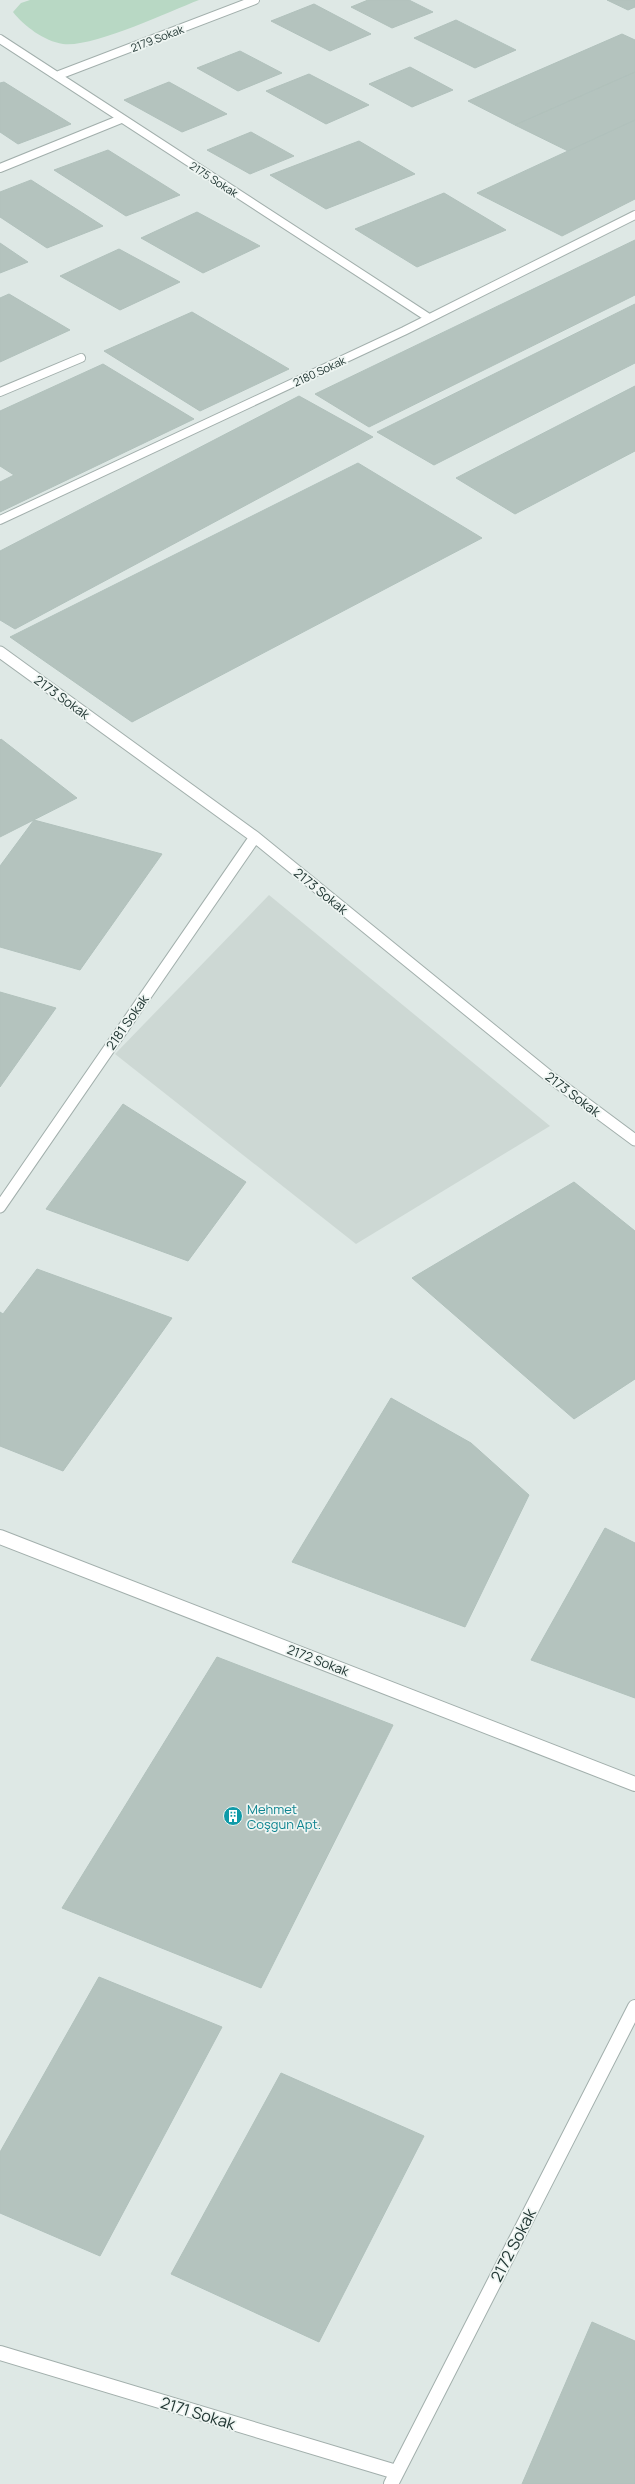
<svg xmlns="http://www.w3.org/2000/svg" width="635" height="2484" viewBox="0 0 635 2484" font-family="Manrope,sans-serif">
  <rect width="100%" height="100%" fill="#dee8e5"/>
  <!-- built -->
  <path fill="#cdd8d4" d="M 269,895 L 550,1126 L 356,1244 L 115,1054 Z"/>
  <!-- green -->
  <path fill="#b8d8c4" d="M 30,0 L 199,0 C 168,12 92,48 63,44 C 44,41 24,26 13,12 L 21,3 Z"/>
  <!-- building -->
  <path fill="#b4c3be" stroke="#b1c1bc" d="M 368,0 L 409,0 L 433,12 L 392,28 L 351,7 Z
    M 607,0 L 635,0 L 635,7 L 628,10 Z
    M 314,4 L 371,34 L 330,51 L 271,21 Z
    M 456,20 L 516,50 L 475,68 L 414,38 Z
    M 622,34 L 635,40 L 635,72 L 515,125 L 468,101 Z
    M 240,51 L 282,73 L 238,91 L 197,68 Z
    M 410,67 L 453,90 L 412,107 L 369,84 Z
    M 635,72 L 635,120 L 568,151 L 515,125 Z
    M 309,74 L 369,105 L 326,124 L 266,91 Z
    M 4,82 L 71,124 L 18,144 L 0,132 L 0,83 Z
    M 169,82 L 227,114 L 182,132 L 124,100 Z
    M 635,120 L 635,199 L 562,236 L 477,193 Z
    M 251,132 L 294,156 L 250,174 L 207,150 Z
    M 359,141 L 415,174 L 326,209 L 270,175 Z
    M 108,150 L 180,195 L 126,216 L 54,170 Z
    M 31,180 L 103,226 L 47,248 L 0,217 L 0,192 Z
    M 444,193 L 506,230 L 417,267 L 355,229 Z
    M 197,212 L 260,246 L 203,273 L 141,238 Z
    M 635,240 L 635,295 L 369,427 L 315,394 Z
    M 0,243 L 28,262 L 0,273 Z
    M 119,249 L 180,282 L 120,310 L 60,276 Z
    M 9,294 L 70,330 L 0,362 L 0,298 Z
    M 635,304 L 635,363 L 434,465 L 377,432 Z
    M 192,312 L 289,369 L 200,411 L 104,351 Z
    M 103,364 L 194,419 L 0,512 L 0,482 L 14,475 L 0,466 L 0,411 Z
    M 635,386 L 635,451 L 515,514 L 456,478 Z
    M 299,396 L 373,437 L 15,629 L 0,620 L 0,551 Z
    M 358,463 L 482,538 L 132,722 L 10,637 Z
    M 1,739 L 77,798 L 0,837 L 0,740 Z
    M 34,820 L 162,854 L 80,970 L 0,947 L 0,866 Z
    M 0,992 L 56,1008 L 0,1087 Z
    M 123,1104 L 246,1182 L 188,1261 L 46,1209 Z
    M 574,1182 L 635,1231 L 635,1379 L 574,1419 L 412,1278 Z
    M 37,1269 L 172,1318 L 63,1471 L 0,1446 L 0,1312 L 3,1314 Z
    M 391,1398 L 471,1443 L 529,1495 L 465,1627 L 292,1562 Z
    M 605,1528 L 635,1543 L 635,1698 L 531,1660 Z
    M 217,1657 L 393,1725 L 261,1988 L 62,1908 Z
    M 99,1977 L 222,2027 L 100,2256 L 0,2213 L 0,2152 Z
    M 281,2073 L 424,2136 L 319,2342 L 171,2274 Z
    M 592,2322 L 635,2341 L 635,2484 L 522,2484 Z"/>
  <g fill="none" stroke-linecap="round" stroke-linejoin="round">
    <defs>
      <path id="lane" d="M 0,168 L 121,119"/>
      <path id="street-far2" d="M 0,39 L 429,318
        M 59,75 L 255,0
        M 0,392 L 81,358
        M 0,520 L 404,331 L 635,215"/>
      <path id="street-far1" d="M 0,652 L 255,837 L 550,1077 L 635,1140
        M 0,1207 L 255,837"/>
      <path id="street" d="M 0,1537 L 635,1784
        M 0,2353 L 396,2472
        M 391,2484 L 635,2007"/>
    </defs>
    <!-- lane casing -->
    <use href="#lane" stroke="#a2afac" stroke-width="10"/>
    <!-- street-far2 casing -->
    <use href="#street-far2" stroke="#a2afac" stroke-width="10"/>
    <!-- street-far1 casing -->
    <use href="#street-far1" stroke="#a2afac" stroke-width="13"/>
    <!-- street casing -->
    <use href="#street" stroke="#a2afac" stroke-width="16"/>
    <!-- lane -->
    <use href="#lane" stroke="#fff" stroke-width="8"/>
    <!-- street-far2 -->
    <use href="#street-far2" stroke="#fff" stroke-width="8"/>
    <!-- street-far1 -->
    <use href="#street-far1" stroke="#fff" stroke-width="11"/>
    <!-- street -->
    <use href="#street" stroke="#fff" stroke-width="14"/>
  </g>
  <!-- icons -->
  <defs>
    <symbol id="building-disc" viewBox="-11 -11 22 22"><circle r="9.5" fill="#0f9aa8" stroke="#eef5f2"/><path d="M-4-6H4V6H1V3H-1V6H-4ZM-2.5-4.3h1.7v1.8h-1.7ZM.8-4.3h1.7v1.8H.8ZM-2.5-1h1.7V.8h-1.7ZM.8-1h1.7V.8H.8Z" fill="#fff"/></symbol>
  </defs>
  <g fill-rule="evenodd">
    <use href="#building-disc" x="222" y="1805" width="22" height="22"/>
  </g>
  <g text-anchor="middle" dominant-baseline="central" stroke-width="3.5" stroke-linejoin="round" paint-order="stroke">
    <!-- far-street labels -->
    <g font-size="11" fill="#213633" stroke="#eef5f2">
      <text transform="translate(157 38) rotate(-21)">2179 Sokak</text>
      <text transform="translate(214 179) rotate(33)">2175 Sokak</text>
      <text transform="translate(319 371) rotate(-25)">2180 Sokak</text>
    </g>
    <!-- street labels -->
    <g font-size="13" fill="#213633" stroke="#eef5f2">
      <text transform="translate(62 697) rotate(36)">2173 Sokak</text>
      <text transform="translate(321 891) rotate(39)">2173 Sokak</text>
      <text transform="translate(127 1022) rotate(-55)">2181 Sokak</text>
      <text transform="translate(573 1094) rotate(37)">2173 Sokak</text>
      <text transform="translate(318 1660) rotate(21)">2172 Sokak</text>
    </g>
    <!-- culture labels -->
    <g font-size="13" fill="#0d838f" stroke="#eef5f2" text-anchor="start">
      <text x="247" y="1809">Mehmet<tspan x="247" dy="15">Coşgun Apt.</tspan></text>
    </g>
    <!-- near-street labels -->
    <g font-size="16" fill="#213633" stroke="#eef5f2">
      <text transform="translate(513 2245) rotate(-63)">2172 Sokak</text>
      <text transform="translate(198 2413) rotate(17)">2171 Sokak</text>
    </g>
  </g>
</svg>
